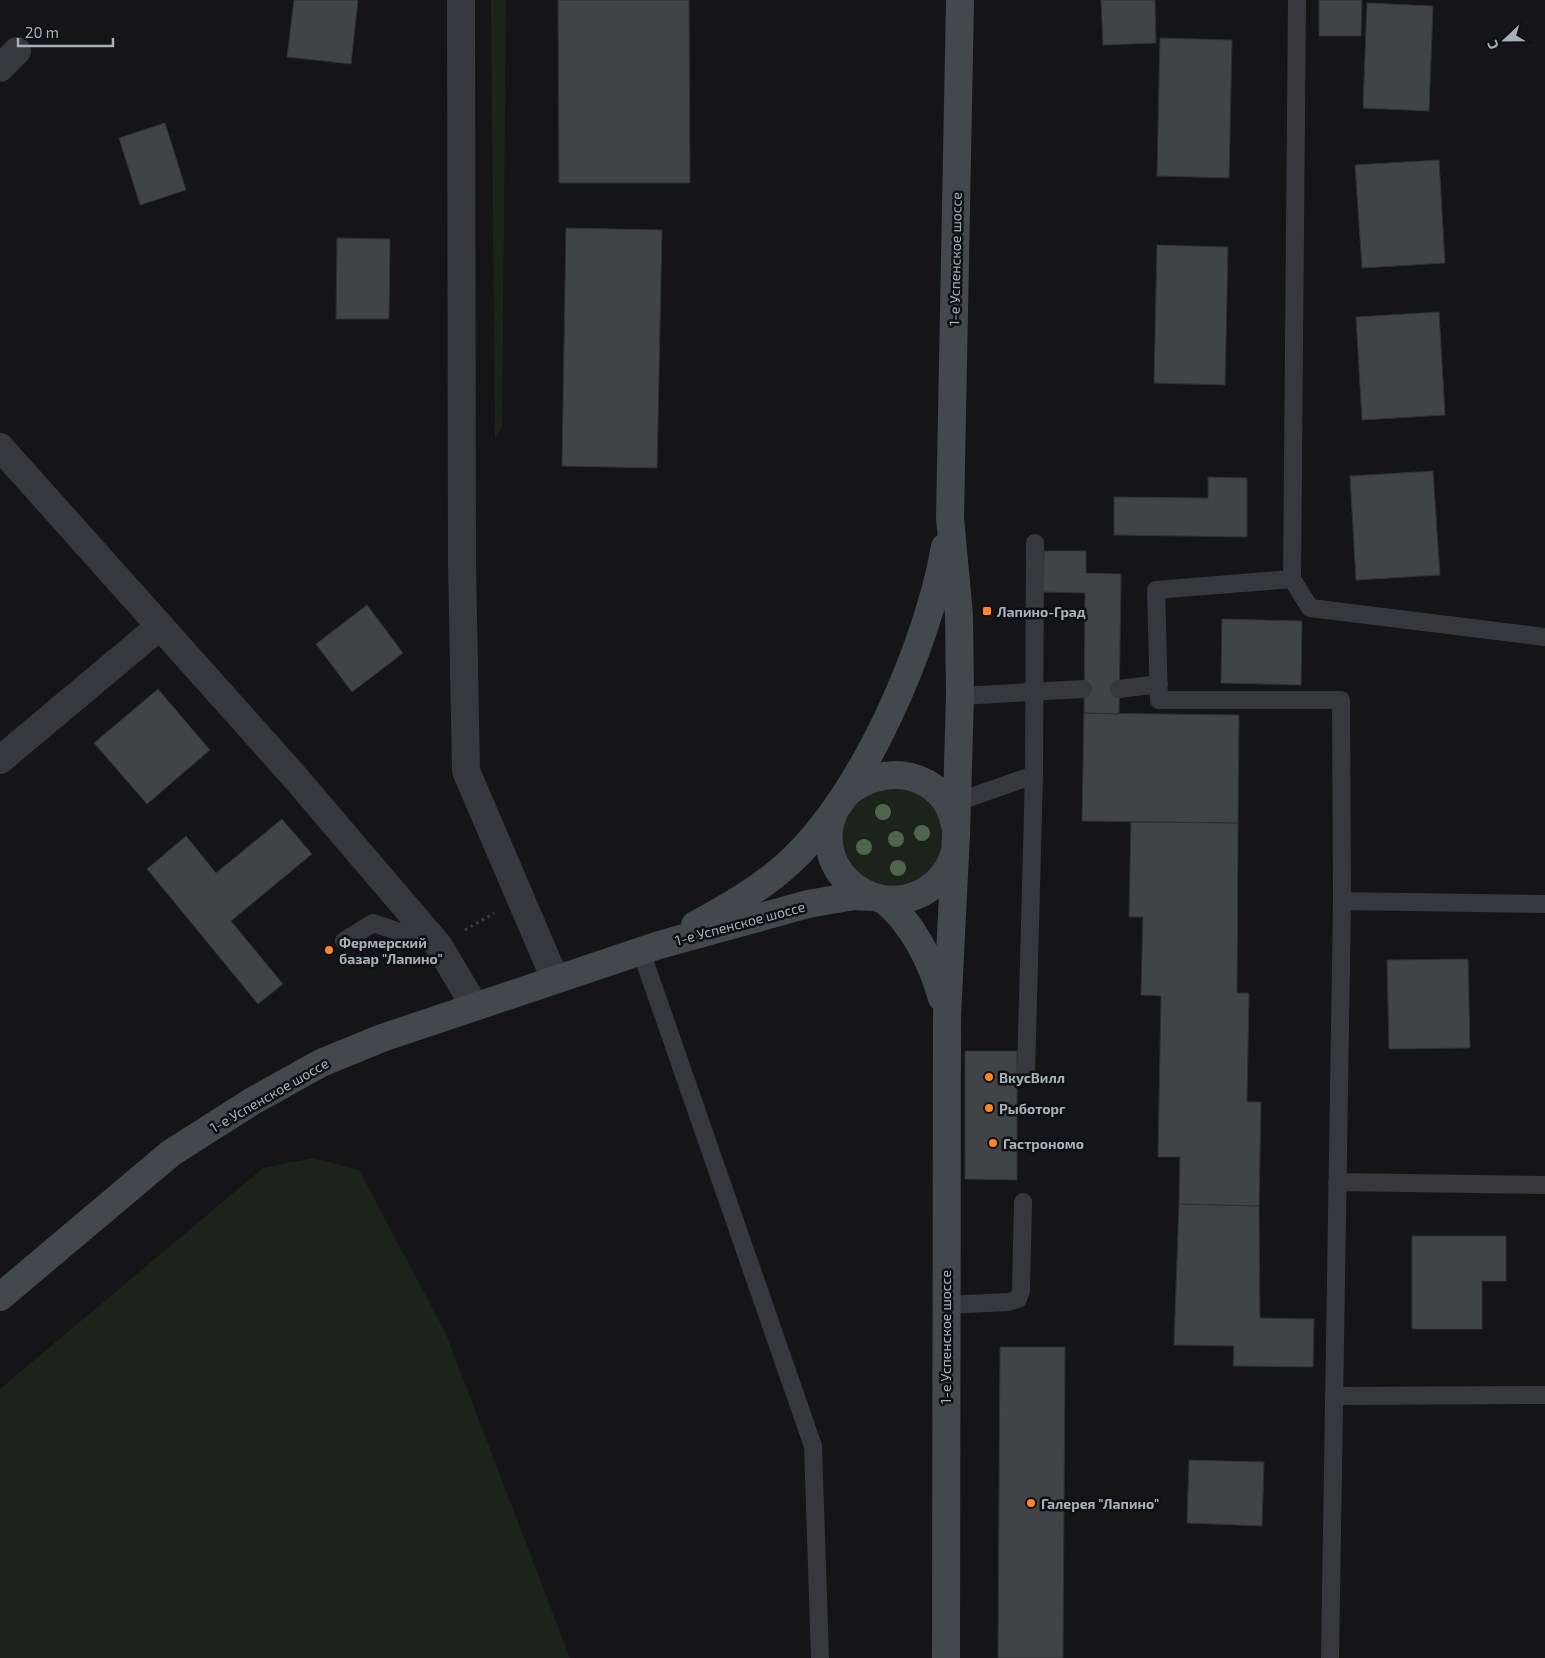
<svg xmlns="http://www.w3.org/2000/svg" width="1545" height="1658" viewBox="0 0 1545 1658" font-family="'Exo 2',sans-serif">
  <rect width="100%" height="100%" fill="#151517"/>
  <!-- green -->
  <path fill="#1b231b" d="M 491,0 L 506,0 L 502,426 L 495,439 Z
    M843 837a50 50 0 1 1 100 0a50 50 0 1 1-100 0Z
    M 313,1158 L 359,1170 L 446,1334 L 570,1658 L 0,1658 L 0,1389 L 263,1168 Z"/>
  <!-- building -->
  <path fill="#414447" stroke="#2f3033" d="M 294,0 L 358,0 L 351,64 L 287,57 Z
    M 558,0 L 689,0 L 690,183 L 559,183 Z
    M 1101,0 L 1155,0 L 1156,43 L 1103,45 Z
    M 1319,0 L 1362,0 L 1361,36 L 1319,36 Z
    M 1367,3 L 1433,6 L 1429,111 L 1363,108 Z
    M 1160,38 L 1232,40 L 1229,178 L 1157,176 Z
    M 165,123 L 186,190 L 140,205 L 119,138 Z
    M 1439,160 L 1445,263 L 1362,268 L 1355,165 Z
    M 566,228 L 662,230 L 657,468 L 562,466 Z
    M 337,238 L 390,239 L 389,319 L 336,319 Z
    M 1157,245 L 1228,247 L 1225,385 L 1154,383 Z
    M 1439,312 L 1445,415 L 1362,420 L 1356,317 Z
    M 1433,471 L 1440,575 L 1356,580 L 1350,476 Z
    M 1208,477 L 1247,478 L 1247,537 L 1114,535 L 1114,497 L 1208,498 Z
    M 1044,551 L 1086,551 L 1086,573 L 1121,574 L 1119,714 L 1084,713 L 1085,593 L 1043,592 Z
    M 367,605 L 403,653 L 352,692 L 316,644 Z
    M 1222,619 L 1302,621 L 1301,685 L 1221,683 Z
    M 158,689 L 210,750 L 147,804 L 94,743 Z
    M 1084,713 L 1239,715 L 1238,823 L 1082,821 Z
    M 282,819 L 312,854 L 231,921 L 283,984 L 258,1004 L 147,869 L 186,836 L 216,873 Z
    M 1131,822 L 1238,823 L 1237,993 L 1249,993 L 1247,1102 L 1261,1102 L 1259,1206 L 1179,1204 L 1180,1157 L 1158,1157 L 1161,996 L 1141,995 L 1143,917 L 1129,917 Z
    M 1468,959 L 1470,1048 L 1389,1049 L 1387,960 Z
    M 965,1051 L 1017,1051 L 1017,1180 L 965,1179 Z
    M 1179,1204 L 1259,1206 L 1260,1318 L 1314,1319 L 1313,1367 L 1233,1366 L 1234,1346 L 1174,1345 Z
    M 1412,1236 L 1506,1236 L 1506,1281 L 1482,1281 L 1482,1329 L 1412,1329 Z
    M 1000,1347 L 1065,1347 L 1063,1658 L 998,1658 Z
    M 1189,1460 L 1264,1462 L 1262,1526 L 1187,1523 Z"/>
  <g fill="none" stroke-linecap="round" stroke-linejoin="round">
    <!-- path -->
    <path stroke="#3b4044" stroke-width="3" stroke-dasharray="2.5 4" stroke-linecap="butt" d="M 465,930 L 494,913"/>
    <!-- service -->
    <path stroke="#36383d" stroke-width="18" d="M 1297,0 L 1292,579 L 1156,590 L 1159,700 L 1341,700 L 1342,901
      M 1292,579 L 1310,608 L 1545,637
      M 1119,689 L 1159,684
      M 960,696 L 1083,689
      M 957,802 L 1034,775
      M 344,941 L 373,923 L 435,944
      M 641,951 L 813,1446 L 820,1658
      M 1026,1074 L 1034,775 L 1035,543
      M 1337,1182 L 1545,1185
      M 945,1305 L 1008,1302 L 1018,1299 L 1021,1291 L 1023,1202
      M 1334,1396 L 1545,1395
      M 1330,1658 L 1342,901 L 1545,904"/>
    <!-- minor -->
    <path stroke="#36383d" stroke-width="28" d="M 461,0 L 462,563 L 466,771 L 555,979
      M 0,68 L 17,51
      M 0,447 L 293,775 L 439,946 L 475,1007
      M 0,760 L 160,626"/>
    <!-- secondary -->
    <path stroke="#43484d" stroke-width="28" d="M 846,794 C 883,761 945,771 955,825
      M 835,810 C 806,873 884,929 936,883 C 944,876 951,865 954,854
      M 884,900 C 913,923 932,963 942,998
      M 695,925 C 728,907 762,888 790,862 C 863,795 928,645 945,547
      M 0,1297 L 171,1153 L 251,1102 L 321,1063 L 382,1038 L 659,945 L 808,904 L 854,896 L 872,897
      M 946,1658 L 947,1016 L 956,834 L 960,696 L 959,615 L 950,518 L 960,0"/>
  </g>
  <!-- trees -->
  <g fill="#50654d">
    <circle cx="883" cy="812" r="8"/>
    <circle cx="922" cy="833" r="8"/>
    <circle cx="896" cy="839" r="8"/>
    <circle cx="864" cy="847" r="8"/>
    <circle cx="898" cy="868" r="8"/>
  </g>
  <!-- markers -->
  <g fill="#ff8525" stroke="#101012" stroke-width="2">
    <rect x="982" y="606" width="10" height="10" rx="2.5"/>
    <circle cx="329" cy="950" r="5"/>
    <circle cx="989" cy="1077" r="5"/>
    <circle cx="989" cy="1108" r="5"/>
    <circle cx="993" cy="1143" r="5"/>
    <circle cx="1031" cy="1503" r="5"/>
  </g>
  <g text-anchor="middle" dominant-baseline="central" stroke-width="5" stroke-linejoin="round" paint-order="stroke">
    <!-- street labels -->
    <g font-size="14" fill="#a5b0b9" stroke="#101012">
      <text transform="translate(955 259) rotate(-89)">1-е Успенское шоссе</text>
      <text transform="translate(740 923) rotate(-15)">1-е Успенское шоссе</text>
      <text transform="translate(269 1095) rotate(-30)">1-е Успенское шоссе</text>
      <text transform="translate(945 1337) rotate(-90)">1-е Успенское шоссе</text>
    </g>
    <!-- poi labels -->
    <g font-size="14" font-weight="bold" fill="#a5b0b9" stroke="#101012" text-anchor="start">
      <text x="997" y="611">Лапино-Град</text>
      <text x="339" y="942">Фермерский<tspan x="339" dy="16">базар "Лапино"</tspan></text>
      <text x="999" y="1077">ВкусВилл</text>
      <text x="999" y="1108">Рыботорг</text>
      <text x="1003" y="1143">Гастрономо</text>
      <text x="1041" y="1503">Галерея "Лапино"</text>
    </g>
  </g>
  <!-- north arrow -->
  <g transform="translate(1505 40) rotate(248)" stroke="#101012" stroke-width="4" paint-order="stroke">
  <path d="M0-4L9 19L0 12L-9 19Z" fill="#a5b0b9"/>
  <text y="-8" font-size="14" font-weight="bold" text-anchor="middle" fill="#a5b0b9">С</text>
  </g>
  <!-- scale -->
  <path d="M18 38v8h95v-8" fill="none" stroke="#a5b0b9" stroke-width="2.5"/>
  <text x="25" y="38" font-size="15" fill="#a5b0b9" stroke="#101012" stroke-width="4" paint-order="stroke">20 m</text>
</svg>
